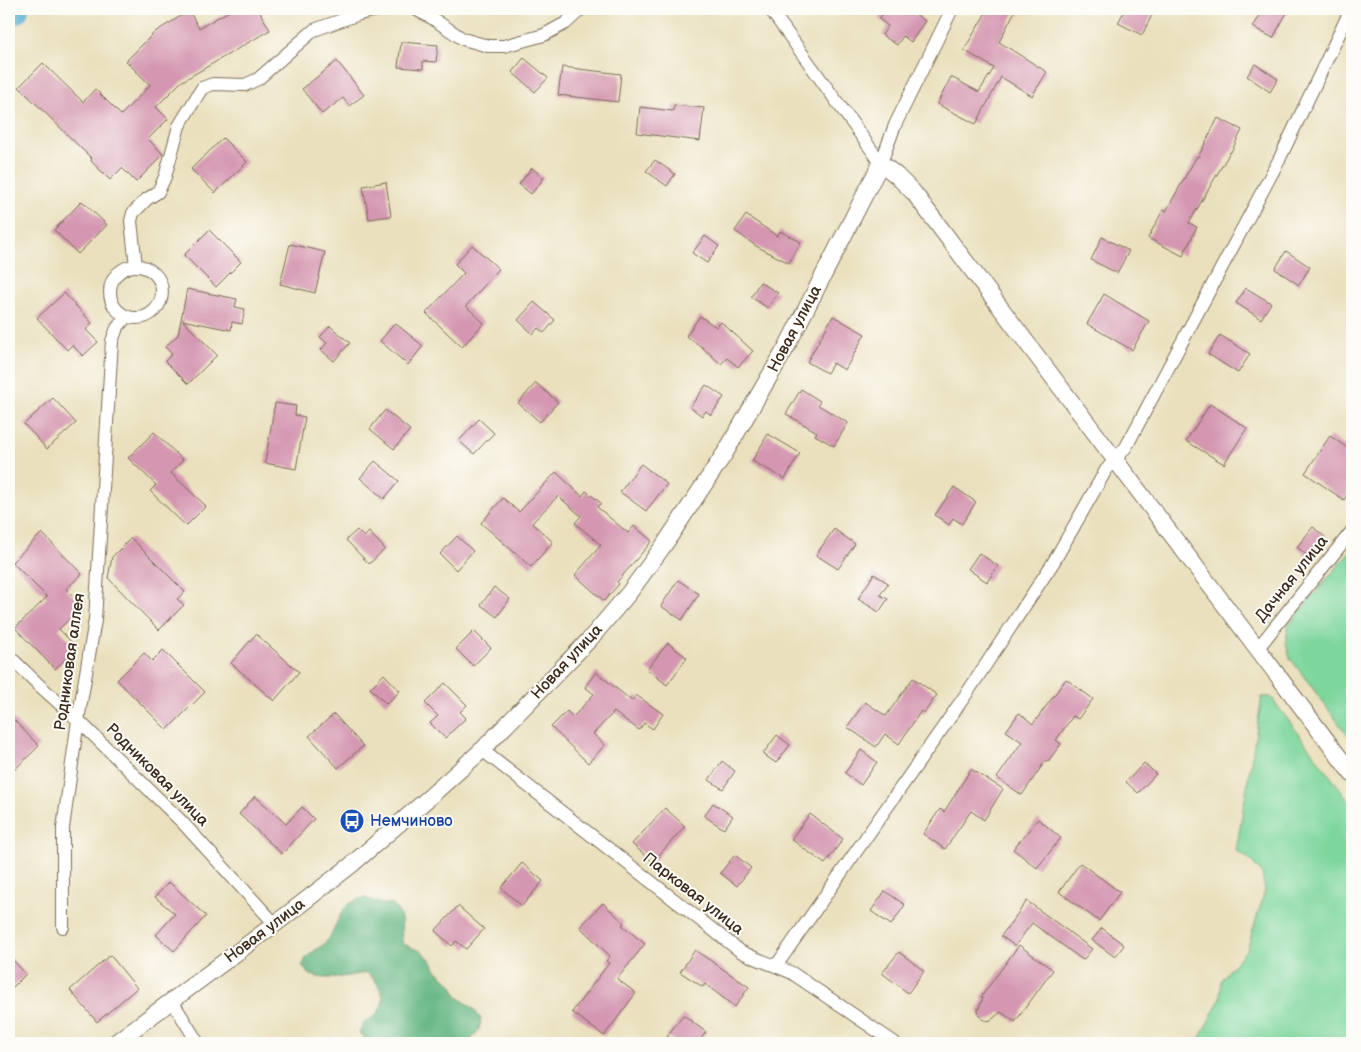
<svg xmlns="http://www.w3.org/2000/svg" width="1361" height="1052" viewBox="0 0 1361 1052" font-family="'Balsamiq Sans',sans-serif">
  <rect width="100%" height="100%" fill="#fdfcf7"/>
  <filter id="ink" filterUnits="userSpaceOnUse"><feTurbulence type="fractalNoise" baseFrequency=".02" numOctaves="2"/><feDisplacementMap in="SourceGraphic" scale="10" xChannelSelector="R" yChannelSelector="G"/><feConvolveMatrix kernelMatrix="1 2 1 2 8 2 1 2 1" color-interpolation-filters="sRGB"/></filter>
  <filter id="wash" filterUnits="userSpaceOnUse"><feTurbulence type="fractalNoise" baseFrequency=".0096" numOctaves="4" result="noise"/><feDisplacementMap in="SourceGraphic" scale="20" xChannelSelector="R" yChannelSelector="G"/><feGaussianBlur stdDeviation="1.12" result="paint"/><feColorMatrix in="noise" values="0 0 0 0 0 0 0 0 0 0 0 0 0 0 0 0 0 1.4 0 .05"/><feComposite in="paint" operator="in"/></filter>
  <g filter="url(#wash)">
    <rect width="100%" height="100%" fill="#eae0bd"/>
    <!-- green -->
    <path fill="#7dd69c" stroke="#5c805d" d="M 1352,549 L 1352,741 L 1290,658 L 1286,643 L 1288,626 Z
      M 1262,697 L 1271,697 L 1352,805 L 1352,1043 L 1197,1043 L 1220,999 L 1221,980 L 1247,949 L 1265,891 L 1262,873 L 1249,859 L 1236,851 Z"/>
    <!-- forest -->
    <path fill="#66b784" stroke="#507051" d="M 364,898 C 376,901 380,905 392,904 C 408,921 398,925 403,944 L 423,952 L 431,960 L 436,970 L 453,985 L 457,996 L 474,1009 L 481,1019 L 479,1030 L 472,1038 L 470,1043 L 369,1043 L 359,1033 L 363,1023 C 389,1011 389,991 367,973 C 350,975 327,982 311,975 C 307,973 305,969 302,966 C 304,963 305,959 308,956 C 314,950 322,947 327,941 C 340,923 338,903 364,898 Z"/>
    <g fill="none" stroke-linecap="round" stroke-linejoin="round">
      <!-- river -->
      <path stroke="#55afd2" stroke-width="30" d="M 9,11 L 14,9"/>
    </g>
    <g id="blocks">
      <!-- building -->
      <path fill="#d496b0" d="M 233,9 L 258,9 L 270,30 L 181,82 L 156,107 L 168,119 L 148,139 L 163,154 L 162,156 L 136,182 L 122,168 L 110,180 L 91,161 L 92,159 L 19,87 L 43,63 L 83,102 L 95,89 L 121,115 L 150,85 L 126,61 L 155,32 L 189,11 L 199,28 Z
        M 886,9 L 908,9 L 925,21 L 911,42 L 903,36 L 897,45 L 882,35 L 888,26 L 879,19 Z
        M 988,9 L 1016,9 L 999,42 L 1047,72 L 1032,96 L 1001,77 L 976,124 L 937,104 L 951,77 L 979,92 L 994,68 L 964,50 Z
        M 1125,9 L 1155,9 L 1142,35 L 1118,23 Z
        M 1264,9 L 1289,9 L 1273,38 L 1253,27 Z
        M 401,42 L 438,45 L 436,62 L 423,61 L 423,69 L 398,67 Z
        M 524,58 L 548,78 L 535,92 L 512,72 Z
        M 337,61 L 364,95 L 349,106 L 343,98 L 322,114 L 302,89 Z
        M 1255,64 L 1278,79 L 1270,92 L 1247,76 Z
        M 562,67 L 621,74 L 618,102 L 558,95 Z
        M 674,105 L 704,108 L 700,141 L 637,133 L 640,107 L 673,111 Z
        M 1218,118 L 1242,130 L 1231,152 L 1230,152 L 1189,223 L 1197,227 L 1183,256 L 1148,238 L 1163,210 L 1166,211 L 1197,156 L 1198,157 Z
        M 223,138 L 247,162 L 215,193 L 191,169 Z
        M 655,160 L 675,174 L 667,186 L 646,171 Z
        M 532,168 L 544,178 L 531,194 L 519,184 Z
        M 386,182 L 391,216 L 369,219 L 363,186 Z
        M 82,201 L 107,225 L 78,254 L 54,230 Z
        M 746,215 L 777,236 L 780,231 L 801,242 L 789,263 L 756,246 L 735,231 Z
        M 209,230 L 241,262 L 216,287 L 184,255 Z
        M 705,236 L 719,246 L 707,263 L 692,253 Z
        M 1102,237 L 1129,251 L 1117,273 L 1091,260 Z
        M 290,244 L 325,252 L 315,293 L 280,284 Z
        M 472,245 L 499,269 L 466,306 L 484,323 L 462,347 L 426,313 L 464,273 L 455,264 Z
        M 1286,251 L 1310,267 L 1299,285 L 1275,269 Z
        M 760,282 L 778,293 L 768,308 L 751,297 Z
        M 1246,288 L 1271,303 L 1261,319 L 1236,303 Z
        M 187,289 L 237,299 L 235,307 L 245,309 L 242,324 L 232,322 L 231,330 L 182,320 L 217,355 L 188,384 L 165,361 L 172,354 L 165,347 L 178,335 Z
        M 64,293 L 92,323 L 86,330 L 98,342 L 83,356 L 72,345 L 67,350 L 37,318 Z
        M 1104,294 L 1149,321 L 1132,350 L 1087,324 Z
        M 534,302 L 555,320 L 544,333 L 538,328 L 533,334 L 518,320 Z
        M 700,316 L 716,327 L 721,322 L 753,351 L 738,367 L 727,358 L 721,364 L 703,348 L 686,336 Z
        M 833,316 L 865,334 L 845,370 L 833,363 L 827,373 L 807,362 Z
        M 395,323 L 423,346 L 408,365 L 380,341 Z
        M 330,326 L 350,343 L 334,361 L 321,350 L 327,343 L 320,337 Z
        M 1220,335 L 1250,354 L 1238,373 L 1208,354 Z
        M 536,383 L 558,402 L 540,422 L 518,403 Z
        M 706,385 L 724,397 L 711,415 L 706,411 L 702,416 L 690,407 Z
        M 801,389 L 820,401 L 818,405 L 848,423 L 834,446 L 815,435 L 817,432 L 786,414 Z
        M 53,398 L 76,423 L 47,449 L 24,424 Z
        M 275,403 L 296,406 L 295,415 L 305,417 L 296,469 L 265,463 Z
        M 1210,404 L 1247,428 L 1224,464 L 1186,441 Z
        M 385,410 L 410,430 L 394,449 L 370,429 Z
        M 479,419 L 494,433 L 474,454 L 459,441 Z
        M 154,432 L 183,460 L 171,473 L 206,506 L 186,526 L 150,491 L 156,485 L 128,458 Z
        M 768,434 L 800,453 L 785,479 L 752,461 Z
        M 1330,436 L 1352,451 L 1352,488 L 1344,500 L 1305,473 Z
        M 375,461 L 399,481 L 384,499 L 360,478 Z
        M 641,464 L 667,484 L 646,511 L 620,492 Z
        M 556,472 L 582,496 L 586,491 L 601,503 L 597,507 L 628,533 L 634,526 L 652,541 L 617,582 L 619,584 L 604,601 L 575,575 L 601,545 L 575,523 L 581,516 L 558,496 L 532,523 L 553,542 L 531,567 L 481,523 L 503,498 L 519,512 Z
        M 954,487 L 976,502 L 962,524 L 953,518 L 949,525 L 935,515 Z
        M 1313,527 L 1325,537 L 1309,557 L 1297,547 Z
        M 834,529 L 855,544 L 838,569 L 816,555 Z
        M 357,530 L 364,537 L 369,532 L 385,549 L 369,564 L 346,540 Z
        M 42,533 L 82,574 L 66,589 L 83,606 L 59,629 L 77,648 L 55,669 L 15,628 L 47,597 L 12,562 Z
        M 457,536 L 473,551 L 456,570 L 440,554 Z
        M 131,538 L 185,592 L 177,599 L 184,605 L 159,630 L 108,578 L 112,557 Z
        M 979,553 L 998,566 L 987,582 L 968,569 Z
        M 874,574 L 888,583 L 880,595 L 888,599 L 879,612 L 858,599 Z
        M 678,580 L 699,594 L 682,620 L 661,606 Z
        M 494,587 L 510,599 L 497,617 L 481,605 Z
        M 474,631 L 491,648 L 473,666 L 456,649 Z
        M 256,634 L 299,672 L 274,701 L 231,663 Z
        M 668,643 L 687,658 L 667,685 L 647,669 Z
        M 163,650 L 205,692 L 167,730 L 117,680 L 144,653 L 152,661 Z
        M 596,672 L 632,701 L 636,695 L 663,714 L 653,729 L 644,723 L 639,730 L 614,712 L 593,734 L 605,745 L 588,763 L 551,727 L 567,711 L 573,717 L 594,694 L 585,687 Z
        M 384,674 L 400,691 L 386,704 L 370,688 Z
        M 913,678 L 937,695 L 924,713 L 921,711 L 899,744 L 885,734 L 876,747 L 847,727 L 865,702 L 886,716 Z
        M 1066,679 L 1093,699 L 1078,719 L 1073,716 L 1056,740 L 1061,744 L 1048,761 L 1046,760 L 1022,795 L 997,778 L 1022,742 L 1006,731 L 1019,713 L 1033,724 Z
        M 445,683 L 467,705 L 460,712 L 466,718 L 445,738 L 430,723 L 438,716 L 425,703 Z
        M 334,714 L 363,746 L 338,768 L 309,736 Z
        M 9,715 L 39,746 L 9,775 Z
        M 777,735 L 790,745 L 776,763 L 763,754 Z
        M 861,750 L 877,762 L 861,785 L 845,773 Z
        M 722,761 L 735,771 L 723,789 L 709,780 Z
        M 1144,763 L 1156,774 L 1138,793 L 1126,782 Z
        M 971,769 L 1003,789 L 984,820 L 971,811 L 945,849 L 923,834 L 940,809 L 944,812 Z
        M 255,796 L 286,824 L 302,807 L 314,819 L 282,854 L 239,814 Z
        M 713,803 L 733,816 L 724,829 L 704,816 Z
        M 665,808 L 685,826 L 653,862 L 632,844 Z
        M 810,814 L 843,839 L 825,864 L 791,839 Z
        M 1038,819 L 1061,838 L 1037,868 L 1013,849 Z
        M 735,855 L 751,868 L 737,886 L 720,873 Z
        M 522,863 L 543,881 L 522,906 L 501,888 Z
        M 1080,863 L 1120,892 L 1099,921 L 1059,892 Z
        M 169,882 L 206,916 L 174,951 L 156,935 L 175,914 L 155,897 Z
        M 885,891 L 905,905 L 891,925 L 871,911 Z
        M 1027,901 L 1092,949 L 1083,960 L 1032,923 L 1015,946 L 1001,936 Z
        M 603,903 L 624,923 L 622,925 L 645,944 L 617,979 L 636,993 L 604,1036 L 572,1012 L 609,963 L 606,961 L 610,956 L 580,927 Z
        M 458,906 L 484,929 L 466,949 L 456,941 L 452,946 L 435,931 Z
        M 1102,928 L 1124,945 L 1115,957 L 1092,940 Z
        M 1019,945 L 1053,970 L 1015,1022 L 1001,1012 L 991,1020 L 987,1021 L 982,1019 L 979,1015 L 978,1010 L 983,998 L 981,997 Z
        M 695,950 L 749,987 L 735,1007 L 705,984 L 703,987 L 680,972 Z
        M 899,952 L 924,971 L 908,993 L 882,973 Z
        M 110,955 L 137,988 L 97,1022 L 70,990 Z
        M 9,956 L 26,974 L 9,991 Z
        M 683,1015 L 706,1032 L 698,1043 L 677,1043 L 667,1036 Z"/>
    </g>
  </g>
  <g filter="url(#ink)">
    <use href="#blocks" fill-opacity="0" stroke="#786a56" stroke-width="1"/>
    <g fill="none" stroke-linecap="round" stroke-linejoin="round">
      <defs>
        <path id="minor" d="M 415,9 L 432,18 L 463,39 L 488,46 L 504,46 L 544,35 L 566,23 L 581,9
          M 770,9 L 881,163
          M 881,163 L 895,125 L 952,9
          M 136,266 L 131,221 L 133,213 L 147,199 L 158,192 L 165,177 L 179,126 L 202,88 L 213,84 L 245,85 L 258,79 L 314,30 L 359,14 L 383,9
          M110 292a26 26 0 1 1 52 0a26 26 0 1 1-52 0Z
          M 1258,648 L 1352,531
          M 9,656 L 40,686 L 78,720 L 182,822 L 275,924
          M 482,750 L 740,951 C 757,960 775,965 792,973 L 895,1043
          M 63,927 L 63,828 L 78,720 L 95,620 L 112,341 L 117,328 L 127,316
          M 776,966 L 967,693 L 1053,563 L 1106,470 L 1126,447 L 1279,160 L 1351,9
          M 172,1001 L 198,1043"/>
        <path id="tertiary" d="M 115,1043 L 275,924 L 350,866 L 424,802 L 482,750 L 589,640 L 629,593 L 664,545 L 725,453 L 786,348 L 881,163 L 897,176 L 914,193 L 1352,774"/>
      </defs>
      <!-- minor casing -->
      <use href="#minor" stroke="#786a56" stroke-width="14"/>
      <!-- tertiary casing -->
      <use href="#tertiary" stroke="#786a56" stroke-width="18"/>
      <!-- minor -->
      <use href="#minor" stroke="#fff" stroke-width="12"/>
      <!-- tertiary -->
      <use href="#tertiary" stroke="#fff" stroke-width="16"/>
    </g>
  </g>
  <!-- icons -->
  <defs>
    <symbol id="bus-disc" viewBox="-11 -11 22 22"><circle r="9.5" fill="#1a4fb4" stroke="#fdfcf7"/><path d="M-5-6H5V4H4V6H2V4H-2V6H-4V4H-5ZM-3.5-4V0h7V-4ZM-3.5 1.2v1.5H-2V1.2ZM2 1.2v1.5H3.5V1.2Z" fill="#fff"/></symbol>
  </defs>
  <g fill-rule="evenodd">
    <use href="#bus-disc" x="338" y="807" width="28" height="28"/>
  </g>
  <g text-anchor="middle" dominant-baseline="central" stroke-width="4" stroke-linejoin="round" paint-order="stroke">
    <!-- street labels -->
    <g font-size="16" fill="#3b2a1e" stroke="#fdfcf7">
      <text transform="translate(795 329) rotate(-62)">Новая улица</text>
      <text transform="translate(1292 579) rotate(-51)">Дачная улица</text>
      <text transform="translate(70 662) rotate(-82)">Родниковая аллея</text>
      <text transform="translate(567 662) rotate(-47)">Новая улица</text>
      <text transform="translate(157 775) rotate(45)">Родниковая улица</text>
      <text transform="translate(693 894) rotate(38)">Парковая улица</text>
      <text transform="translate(265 931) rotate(-37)">Новая улица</text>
    </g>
    <!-- transit labels -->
    <g font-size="16" fill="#164399" stroke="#fdfcf7" text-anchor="start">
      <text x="370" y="821">Немчиново</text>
    </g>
  </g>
  <!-- margin -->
  <rect width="1361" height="1052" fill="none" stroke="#fdfcf7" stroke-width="30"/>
</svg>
